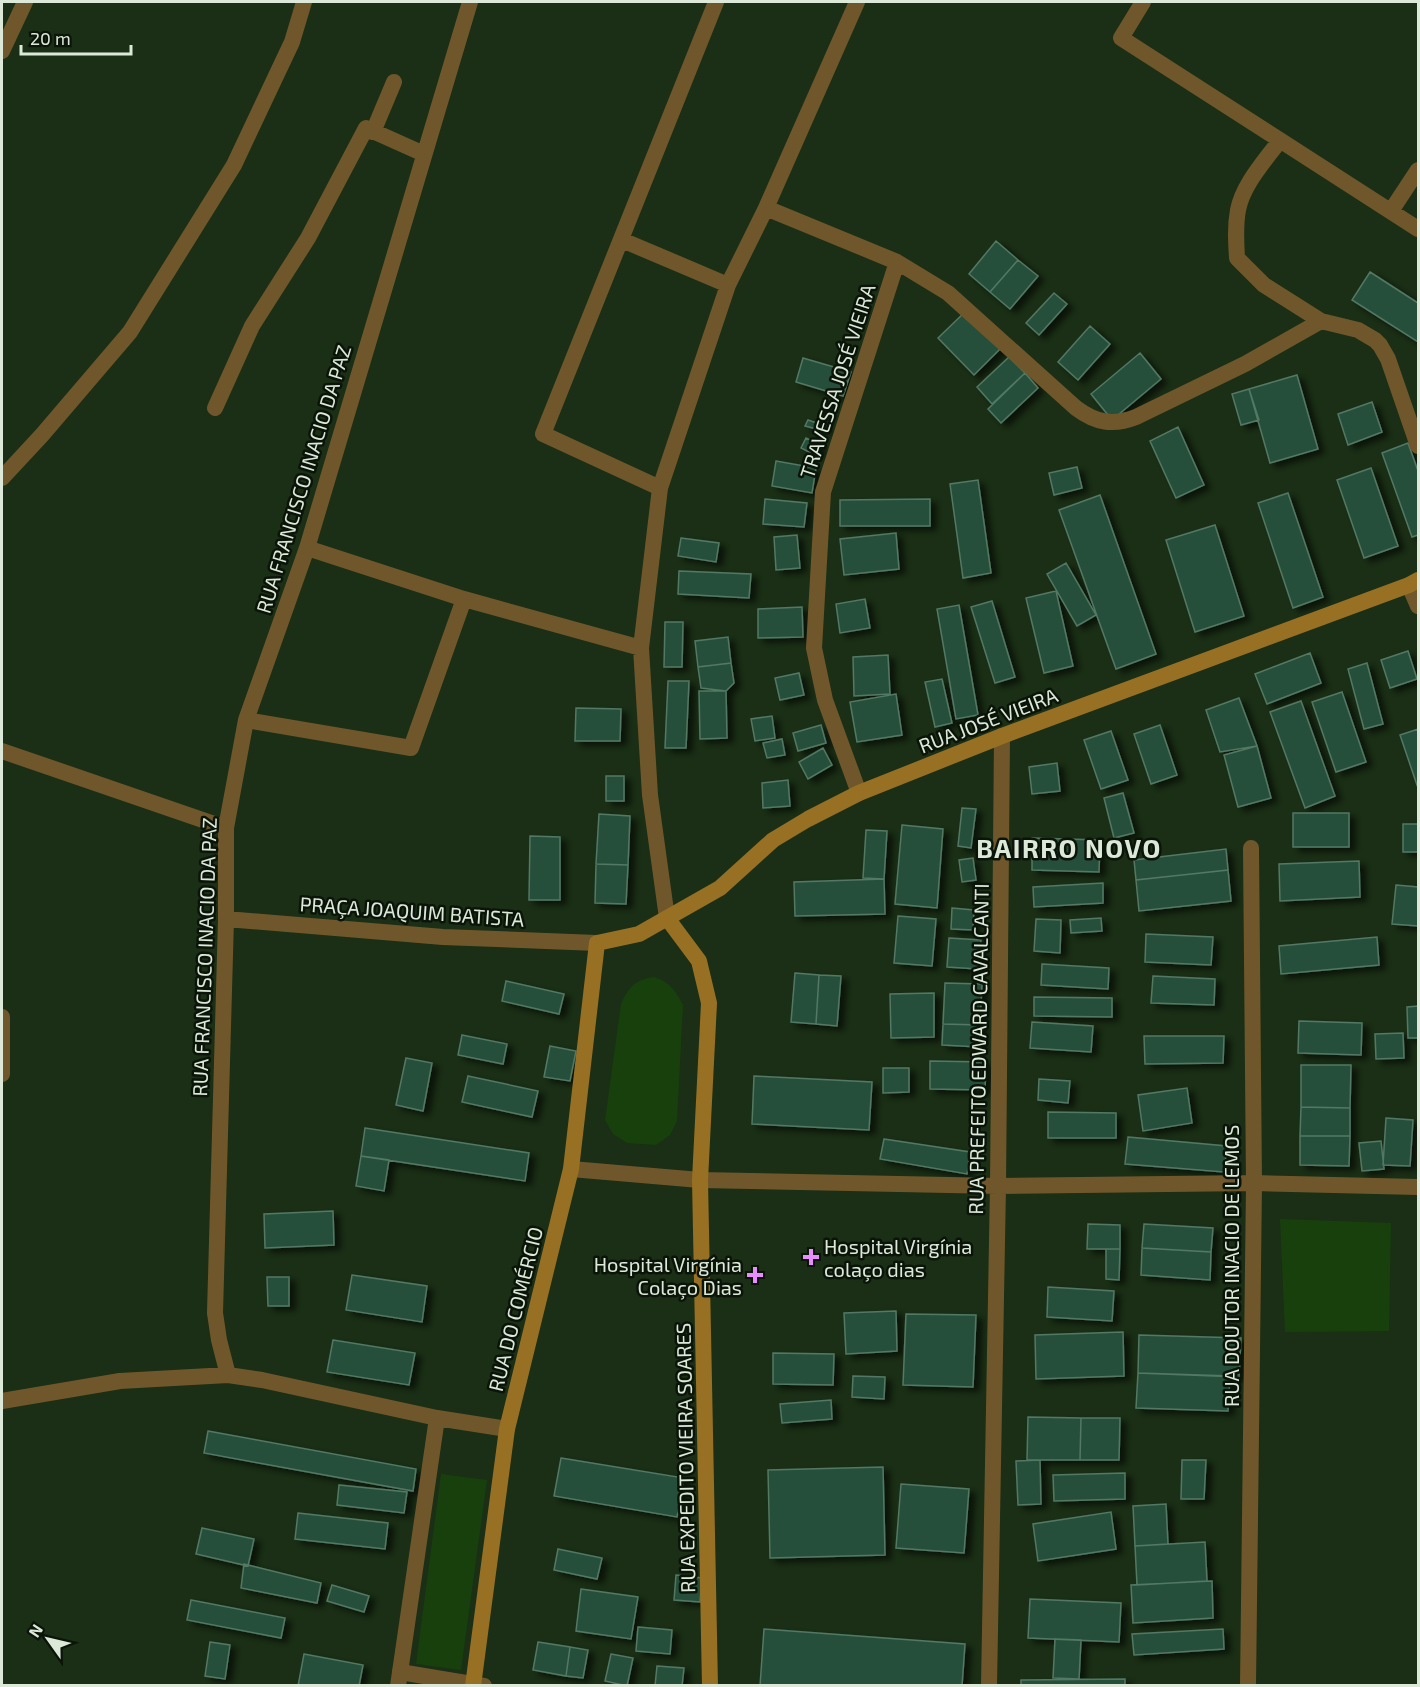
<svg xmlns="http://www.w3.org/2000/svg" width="1420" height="1687" viewBox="0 0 1420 1687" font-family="'Exo 2',sans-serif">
  <defs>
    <filter id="shadow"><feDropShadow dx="6" dy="4" stdDeviation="3" flood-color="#0009"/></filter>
  </defs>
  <rect width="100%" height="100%" fill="#1a2f15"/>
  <!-- green -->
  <path fill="#18400d" d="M 654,977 C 671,983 675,990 683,1005 L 677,1121 L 670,1135 L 656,1145 L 627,1143 L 613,1134 L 605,1120 L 621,1004 C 629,987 634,980 654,977 Z
    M 1280,1219 L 1391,1223 L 1389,1331 L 1285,1332 Z
    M 441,1474 L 487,1480 L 461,1670 L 416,1664 Z"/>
  <!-- building -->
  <path fill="#25503b" stroke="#537864" stroke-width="1.5" filter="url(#shadow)" d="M 996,241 L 1018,260 L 990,292 L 969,274 Z
    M 1018,260 L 1038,276 L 1010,309 L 990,292 Z
    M 1370,272 L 1418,303 L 1418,342 L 1352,300 Z
    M 1054,293 L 1067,304 L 1039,335 L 1026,323 Z
    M 967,310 L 1003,346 L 974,375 L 938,338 Z
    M 1090,326 L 1110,344 L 1078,380 L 1058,362 Z
    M 1140,353 L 1161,379 L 1112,420 L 1091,394 Z
    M 1009,357 L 1025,373 L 992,404 L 977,387 Z
    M 803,358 L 851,372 L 843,396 L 796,382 Z
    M 1025,373 L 1038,388 L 1001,423 L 988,409 Z
    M 1297,375 L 1318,449 L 1270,463 L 1249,389 Z
    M 1249,389 L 1259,420 L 1241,425 L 1232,394 Z
    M 1372,402 L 1382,432 L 1348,445 L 1338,414 Z
    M 808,420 L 826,426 L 824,431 L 805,426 Z
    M 1178,427 L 1204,485 L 1176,498 L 1150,441 Z
    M 806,438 L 820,445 L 815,455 L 801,448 Z
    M 1408,443 L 1418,471 L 1418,535 L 1412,537 L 1382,453 Z
    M 776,461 L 816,468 L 812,493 L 772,486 Z
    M 1077,467 L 1082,488 L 1054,495 L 1049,473 Z
    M 1371,468 L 1398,546 L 1364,558 L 1337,480 Z
    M 978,480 L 991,573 L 963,578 L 950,484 Z
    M 1288,493 L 1323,597 L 1293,608 L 1258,503 Z
    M 1100,495 L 1156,654 L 1116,669 L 1059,510 Z
    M 765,499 L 807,503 L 804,527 L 763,524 Z
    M 930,499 L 930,526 L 840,526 L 840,500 Z
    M 1215,525 L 1244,616 L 1195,632 L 1166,540 Z
    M 896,533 L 899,569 L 844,575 L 840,539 Z
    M 797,535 L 800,568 L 776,570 L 774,537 Z
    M 681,538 L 719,543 L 716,562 L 678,556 Z
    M 1066,563 L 1096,615 L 1077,626 L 1047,574 Z
    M 679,571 L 751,574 L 749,598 L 678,594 Z
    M 1056,591 L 1073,666 L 1044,673 L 1026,598 Z
    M 865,599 L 870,628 L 840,633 L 836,604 Z
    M 992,601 L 1015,677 L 995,683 L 971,607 Z
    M 959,605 L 978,715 L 956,719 L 937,609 Z
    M 802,607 L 803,637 L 758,638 L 758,609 Z
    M 665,622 L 683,622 L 682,667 L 664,667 Z
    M 728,637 L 731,663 L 698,667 L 695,641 Z
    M 1408,651 L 1417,679 L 1390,688 L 1381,660 Z
    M 1310,653 L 1321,683 L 1267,704 L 1255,674 Z
    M 888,655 L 890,694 L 854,696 L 853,657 Z
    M 731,663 L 734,683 L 726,691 L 701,688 L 698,667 Z
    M 1367,663 L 1383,724 L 1364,729 L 1348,669 Z
    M 799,673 L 804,695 L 780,700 L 775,678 Z
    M 942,679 L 952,723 L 935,727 L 925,682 Z
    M 668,681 L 689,681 L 686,748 L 665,748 Z
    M 699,691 L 726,691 L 727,738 L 700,739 Z
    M 1342,692 L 1366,762 L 1336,772 L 1312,702 Z
    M 896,694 L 902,735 L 857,742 L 850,702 Z
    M 1239,698 L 1257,746 L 1220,752 L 1206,710 Z
    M 1301,701 L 1335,796 L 1305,808 L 1270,712 Z
    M 576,708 L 621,709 L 620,741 L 575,741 Z
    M 772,716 L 775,738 L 755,741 L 751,719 Z
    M 821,725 L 826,743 L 798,751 L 793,733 Z
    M 1160,725 L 1177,775 L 1151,784 L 1134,734 Z
    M 1418,729 L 1418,784 L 1417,785 L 1400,735 Z
    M 1111,731 L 1128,780 L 1101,789 L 1084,740 Z
    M 782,739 L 785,755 L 767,758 L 763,743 Z
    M 1257,746 L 1271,798 L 1238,807 L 1224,755 Z
    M 823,748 L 832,765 L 808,779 L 799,762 Z
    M 1057,763 L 1060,791 L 1032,794 L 1029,767 Z
    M 606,776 L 624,776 L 624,801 L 606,801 Z
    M 788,780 L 790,806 L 763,808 L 762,783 Z
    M 1123,793 L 1134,833 L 1114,838 L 1104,798 Z
    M 962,808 L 976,809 L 971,848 L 958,846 Z
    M 1293,813 L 1349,813 L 1349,847 L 1293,847 Z
    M 599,814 L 630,816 L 628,865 L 596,864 Z
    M 1403,824 L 1418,824 L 1418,852 L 1403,852 Z
    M 902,825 L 943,829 L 937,908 L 895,904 Z
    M 866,830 L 887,831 L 884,879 L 863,878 Z
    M 530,836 L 560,837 L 560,900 L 529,900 Z
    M 1032,838 L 1100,840 L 1099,872 L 1032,870 Z
    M 1226,849 L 1228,870 L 1136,880 L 1134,860 Z
    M 973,858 L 976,880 L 962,882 L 959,860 Z
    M 1359,861 L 1360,897 L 1280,901 L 1279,864 Z
    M 596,864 L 628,865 L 626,904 L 595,903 Z
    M 1228,870 L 1231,901 L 1139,911 L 1136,880 Z
    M 884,879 L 885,914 L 795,916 L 794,882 Z
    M 1103,883 L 1103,903 L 1034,907 L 1033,887 Z
    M 1396,885 L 1418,887 L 1418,926 L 1392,924 Z
    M 952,908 L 974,910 L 973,930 L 951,929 Z
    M 898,916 L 936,919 L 932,966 L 894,963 Z
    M 1101,918 L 1102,931 L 1071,933 L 1070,920 Z
    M 1036,919 L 1061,920 L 1060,953 L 1034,951 Z
    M 1146,934 L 1213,937 L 1211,965 L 1145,962 Z
    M 1377,937 L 1379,965 L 1281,974 L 1279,946 Z
    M 949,938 L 981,940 L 978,969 L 947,967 Z
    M 1042,964 L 1109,968 L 1108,989 L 1041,985 Z
    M 795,973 L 819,975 L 816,1024 L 791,1022 Z
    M 819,975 L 841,976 L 837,1026 L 816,1024 Z
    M 1153,976 L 1215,979 L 1214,1005 L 1151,1003 Z
    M 506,981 L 564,994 L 559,1014 L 502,1001 Z
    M 945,983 L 982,984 L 980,1025 L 943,1024 Z
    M 934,993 L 934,1037 L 891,1038 L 890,994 Z
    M 1034,997 L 1112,998 L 1112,1017 L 1034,1016 Z
    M 1418,1006 L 1418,1038 L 1408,1038 L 1407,1007 Z
    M 1299,1021 L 1362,1023 L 1361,1055 L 1298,1053 Z
    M 1032,1022 L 1093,1026 L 1091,1052 L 1030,1048 Z
    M 943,1024 L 980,1025 L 979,1047 L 942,1045 Z
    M 1403,1033 L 1404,1058 L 1376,1059 L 1375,1034 Z
    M 462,1035 L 507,1044 L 503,1064 L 458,1055 Z
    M 1144,1036 L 1224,1036 L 1223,1063 L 1145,1064 Z
    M 550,1046 L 576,1051 L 570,1081 L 544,1077 Z
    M 406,1058 L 432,1063 L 423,1111 L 396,1105 Z
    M 930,1061 L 986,1062 L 985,1090 L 930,1089 Z
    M 1301,1065 L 1351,1065 L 1350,1108 L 1301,1107 Z
    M 883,1068 L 909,1068 L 909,1092 L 883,1093 Z
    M 468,1076 L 538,1091 L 532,1117 L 462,1102 Z
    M 754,1076 L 872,1082 L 869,1130 L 752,1124 Z
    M 1039,1079 L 1070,1081 L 1068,1103 L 1038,1100 Z
    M 1187,1088 L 1192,1123 L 1143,1131 L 1138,1095 Z
    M 1301,1107 L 1350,1108 L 1350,1136 L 1300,1136 Z
    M 1048,1112 L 1116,1113 L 1116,1138 L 1048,1138 Z
    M 1386,1118 L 1413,1120 L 1410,1166 L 1383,1165 Z
    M 365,1128 L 529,1153 L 525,1181 L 361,1156 Z
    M 1300,1136 L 1350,1136 L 1349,1166 L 1300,1165 Z
    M 1128,1137 L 1227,1146 L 1224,1172 L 1125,1164 Z
    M 884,1139 L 970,1152 L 967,1174 L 880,1159 Z
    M 1381,1141 L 1384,1169 L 1362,1171 L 1359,1143 Z
    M 361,1156 L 389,1160 L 384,1191 L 356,1186 Z
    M 333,1211 L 334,1245 L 265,1248 L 264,1214 Z
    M 1088,1224 L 1120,1225 L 1120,1249 L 1087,1249 Z
    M 1144,1224 L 1213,1228 L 1211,1252 L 1142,1248 Z
    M 1142,1248 L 1211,1252 L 1210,1280 L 1141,1275 Z
    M 1106,1249 L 1120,1249 L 1119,1280 L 1106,1279 Z
    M 352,1275 L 427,1286 L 422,1322 L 346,1310 Z
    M 267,1277 L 289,1277 L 289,1306 L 268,1306 Z
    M 1048,1287 L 1114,1291 L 1112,1321 L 1047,1317 Z
    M 896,1311 L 897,1351 L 846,1354 L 844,1313 Z
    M 906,1314 L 976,1315 L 973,1387 L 903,1385 Z
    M 1123,1332 L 1124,1376 L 1036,1379 L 1035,1335 Z
    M 1139,1335 L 1241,1338 L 1239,1377 L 1138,1373 Z
    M 333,1340 L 415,1353 L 409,1385 L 327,1372 Z
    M 773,1353 L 834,1354 L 833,1385 L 773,1384 Z
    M 1138,1373 L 1230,1376 L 1228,1411 L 1136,1408 Z
    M 853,1376 L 885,1377 L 884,1399 L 852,1397 Z
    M 831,1400 L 832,1419 L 782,1423 L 780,1404 Z
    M 1028,1417 L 1081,1418 L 1080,1460 L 1027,1460 Z
    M 1081,1418 L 1120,1418 L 1119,1460 L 1080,1460 Z
    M 208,1431 L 416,1469 L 413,1491 L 204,1453 Z
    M 561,1458 L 684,1478 L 677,1517 L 554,1496 Z
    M 1040,1460 L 1041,1504 L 1018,1505 L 1016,1461 Z
    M 1182,1460 L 1206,1460 L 1204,1499 L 1181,1499 Z
    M 883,1467 L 885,1555 L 770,1558 L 768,1470 Z
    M 1125,1473 L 1125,1499 L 1054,1501 L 1053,1475 Z
    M 901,1484 L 969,1489 L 964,1553 L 896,1548 Z
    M 339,1485 L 407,1492 L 404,1513 L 337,1505 Z
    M 1166,1504 L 1168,1544 L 1135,1546 L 1133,1506 Z
    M 1111,1512 L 1116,1549 L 1038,1561 L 1033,1524 Z
    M 298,1513 L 388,1523 L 385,1549 L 295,1539 Z
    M 202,1528 L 254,1539 L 248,1566 L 196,1554 Z
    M 1205,1542 L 1207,1581 L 1137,1585 L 1135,1546 Z
    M 558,1549 L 602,1558 L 597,1579 L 554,1570 Z
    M 244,1564 L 321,1583 L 317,1603 L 241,1588 Z
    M 676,1575 L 702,1578 L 700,1602 L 674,1600 Z
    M 1212,1581 L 1213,1618 L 1133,1623 L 1131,1585 Z
    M 332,1585 L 369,1596 L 364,1612 L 327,1601 Z
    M 581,1589 L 638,1597 L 631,1639 L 576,1631 Z
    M 1030,1599 L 1121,1603 L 1119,1642 L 1028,1638 Z
    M 191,1600 L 285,1618 L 281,1638 L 187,1620 Z
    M 638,1627 L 672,1630 L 670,1654 L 636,1651 Z
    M 764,1629 L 965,1644 L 962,1686 L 760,1686 Z
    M 1223,1629 L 1224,1649 L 1134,1655 L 1132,1634 Z
    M 1055,1639 L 1081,1640 L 1079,1679 L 1053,1678 Z
    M 210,1642 L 230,1645 L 225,1679 L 205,1676 Z
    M 538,1642 L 570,1647 L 566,1676 L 533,1670 Z
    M 570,1647 L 588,1650 L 583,1678 L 566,1676 Z
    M 304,1654 L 363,1665 L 359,1686 L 298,1686 Z
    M 611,1654 L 633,1658 L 627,1686 L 605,1681 Z
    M 657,1666 L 684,1668 L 682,1686 L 655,1686 Z
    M 1125,1679 L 1125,1686 L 1021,1686 L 1021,1680 Z"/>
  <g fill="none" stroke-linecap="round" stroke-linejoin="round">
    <!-- service -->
    <path stroke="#70572b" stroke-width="16" d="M 2,1017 L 2,1074
      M 400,1672 L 484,1686"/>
    <!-- minor -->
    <path stroke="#70572b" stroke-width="16" d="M 1143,2 L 1121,38 L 1418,229
      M 2,51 L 25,2
      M 373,132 L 394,82
      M 1280,140 C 1265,161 1243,184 1238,210 C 1235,226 1236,242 1237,258 L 1264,285 L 1321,321 L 1358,330 L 1375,340 L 1380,345 L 1388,359 L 1418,446
      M 766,208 L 897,262 L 948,293 L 1076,408 C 1096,423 1113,426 1136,417 L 1245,364 L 1321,321
      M 1391,211 L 1418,170
      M 622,240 L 728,285
      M 215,408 L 252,326 L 308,238 L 366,128 L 424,154
      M 2,478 L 42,435 L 130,332 L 234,165 L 292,42 L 304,2
      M 660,488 L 543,434 L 716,2
      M 307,548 L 464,599 L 641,648
      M 1409,585 L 1418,606
      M 246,720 L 411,748 L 464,599
      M 2,751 L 226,828
      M 859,793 L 825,700 L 814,648 L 823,492 L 897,262
      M 667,918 L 650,795 L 641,648 L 660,488 L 728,285 L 766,208 L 857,2
      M 226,919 L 443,937 L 597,943
      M 571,1169 L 700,1180 L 998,1186 L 1254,1183 L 1418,1187
      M 228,1375 L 219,1340 L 215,1313 L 226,919 L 226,828 L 246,720 L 307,548 L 470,2
      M 2,1401 L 120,1381 L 228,1375 L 262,1380 L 437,1418 L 507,1429
      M 398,1686 L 437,1418
      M 989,1686 L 998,1186 L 1002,736
      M 1248,1686 L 1254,1183 L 1251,848"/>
    <!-- secondary -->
    <path stroke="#987023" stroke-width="16" d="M 667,918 L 699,961 L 709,1003 L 700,1180 L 710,1686
      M 473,1686 L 507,1429 L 571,1169 L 597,943 L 639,934 L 720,888 L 773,840 L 808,819 L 859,793 L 1002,736 L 1409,585 L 1418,580"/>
  </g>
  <!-- markers -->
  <g fill="#e98dfe" stroke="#0b1409" stroke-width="2">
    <path d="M808 1248h6v6h6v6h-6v6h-6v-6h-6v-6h6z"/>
    <path d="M752 1266h6v6h6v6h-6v6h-6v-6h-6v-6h6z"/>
  </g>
  <g text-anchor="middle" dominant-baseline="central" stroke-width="5" stroke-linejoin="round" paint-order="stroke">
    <!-- street labels -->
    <g font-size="20" fill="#dce9d9" stroke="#0b1409">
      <text transform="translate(837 381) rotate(-72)">TRAVESSA JOSÉ VIEIRA</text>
      <text transform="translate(303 479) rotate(-73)">RUA FRANCISCO INACIO DA PAZ</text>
      <text transform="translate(988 720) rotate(-21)">RUA JOSÉ VIEIRA</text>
      <text transform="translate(412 911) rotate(4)">PRAÇA JOAQUIM BATISTA</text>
      <text transform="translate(204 957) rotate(-88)">RUA FRANCISCO INACIO DA PAZ</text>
      <text transform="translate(978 1049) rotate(-89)">RUA PREFEITO EDWARD CAVALCANTI</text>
      <text transform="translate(1231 1266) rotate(-90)">RUA DOUTOR INACIO DE LEMOS</text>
      <text transform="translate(515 1309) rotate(-76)">RUA DO COMÉRCIO</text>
      <text transform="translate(685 1458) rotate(-91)">RUA EXPEDITO VIEIRA SOARES</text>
    </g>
    <!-- poi labels -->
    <g font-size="20" fill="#dce9d9" stroke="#0b1409" text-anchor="start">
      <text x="824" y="1246">Hospital Virgínia<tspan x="824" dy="23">colaço dias</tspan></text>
      <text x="742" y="1264" text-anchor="end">Hospital Virgínia<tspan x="742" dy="23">Colaço Dias</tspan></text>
    </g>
    <!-- district labels -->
    <g font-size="26" font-weight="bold" letter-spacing="1.5" fill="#dce9d9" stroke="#0b1409">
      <text x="1069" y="847">BAIRRO NOVO</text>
    </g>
  </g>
  <!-- border -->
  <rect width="1420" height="1687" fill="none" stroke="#dce9d9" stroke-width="6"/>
  <!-- north arrow -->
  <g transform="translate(48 1639) rotate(304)" stroke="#0b1409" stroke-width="4.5" paint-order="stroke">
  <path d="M0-4.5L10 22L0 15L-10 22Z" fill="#dce9d9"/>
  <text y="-9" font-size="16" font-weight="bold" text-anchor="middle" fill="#dce9d9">N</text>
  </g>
  <!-- scale -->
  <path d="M21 45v9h110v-9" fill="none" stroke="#dce9d9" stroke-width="3"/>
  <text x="30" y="45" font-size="18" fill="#dce9d9" stroke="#0b1409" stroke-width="4.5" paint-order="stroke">20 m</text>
</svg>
